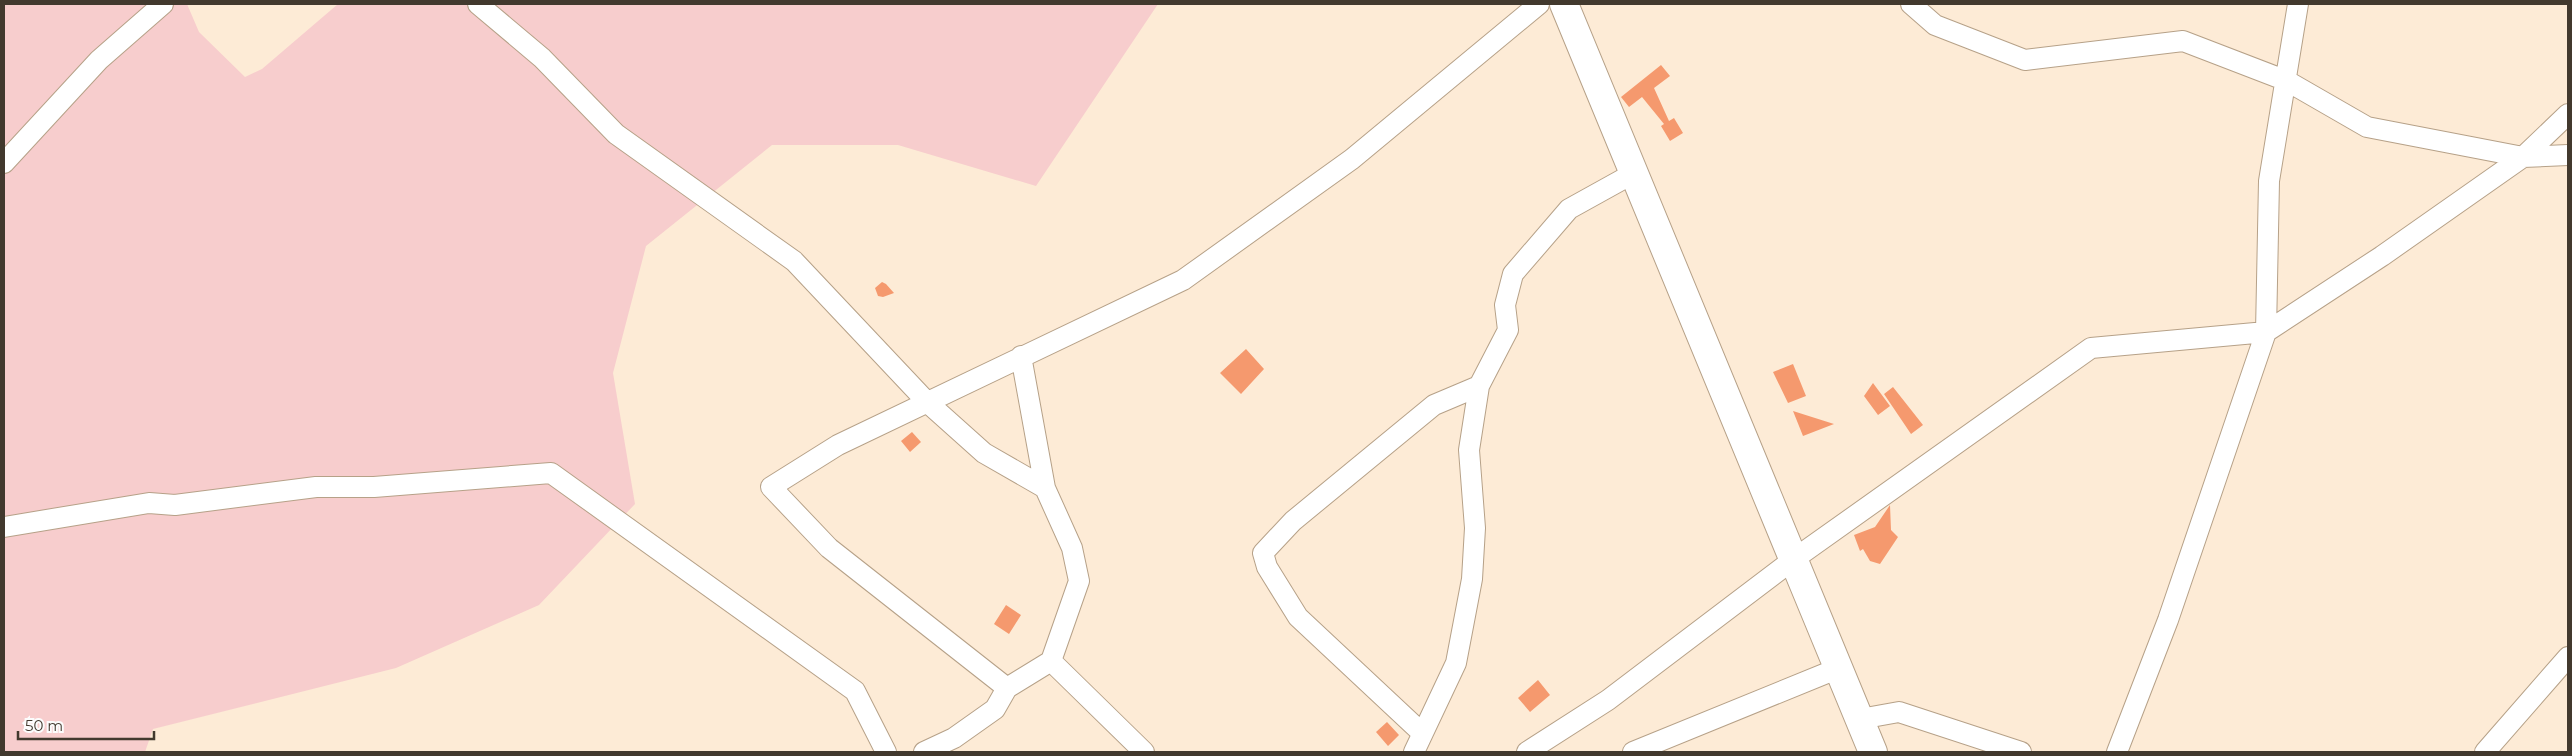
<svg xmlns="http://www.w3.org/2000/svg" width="2572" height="756" viewBox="0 0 2572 756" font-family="Montserrat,sans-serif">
  <rect width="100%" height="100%" fill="#fdebd6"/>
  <!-- green -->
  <path fill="#f7cdcd" d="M 4,4 L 187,4 L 199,32 L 245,77 L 262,69 L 338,4 L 1158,4 L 1036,186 L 898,145 L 772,145 L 646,246 L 613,373 L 635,504 L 539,605 L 396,668 L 153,729 L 145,752 L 4,752 Z"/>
  <!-- building -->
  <path fill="#f5996e" d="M 1661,65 L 1670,76 L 1654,88 L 1669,121 L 1674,118 L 1683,133 L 1670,141 L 1661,126 L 1664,124 L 1642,97 L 1629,107 L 1621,97 Z
    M 882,282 L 886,284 L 894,293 L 883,297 L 878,296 L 875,288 Z
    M 1246,349 L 1264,369 L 1241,394 L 1220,373 Z
    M 1793,364 L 1806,396 L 1788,403 L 1773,372 Z
    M 1873,383 L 1890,406 L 1878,415 L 1864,396 Z
    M 1893,387 L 1923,425 L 1911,434 L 1884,394 Z
    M 1793,411 L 1834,424 L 1803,436 Z
    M 912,432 L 921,442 L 910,452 L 901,441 Z
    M 1890,505 L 1891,530 L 1898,537 L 1880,564 L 1870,561 L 1863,549 L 1860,551 L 1854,535 L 1875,527 Z
    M 1006,605 L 1021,615 L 1009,634 L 994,624 Z
    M 1538,680 L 1550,695 L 1530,712 L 1518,698 Z
    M 1387,722 L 1399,735 L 1388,746 L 1376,732 Z"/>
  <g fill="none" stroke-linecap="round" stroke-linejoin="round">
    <defs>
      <path id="minor" d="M 478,4 L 542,58 L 616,134 L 794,261 L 927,402 L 984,453 L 1045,488
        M 1911,4 L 1935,25 L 2025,60 L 2183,41 L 2287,81 L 2367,127 L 2523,157 L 2568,155
        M 4,163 L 99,60 L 163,4
        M 4,527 L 149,503 L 175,505 L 316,487 L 374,487 L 551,473 L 855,691 L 886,752
        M 1051,661 L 1144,752
        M 1007,688 L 829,548 L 771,487 L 838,445 L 1183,280 L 1352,159 L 1539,4
        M 1860,719 L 1899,712 L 2021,752
        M 1422,733 L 1298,617 L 1267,567 L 1263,553 L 1293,521 L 1434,405 L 1479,386
        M 924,752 L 954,738 L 995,709 L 1007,688 L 1051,661 L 1079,581 L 1072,548 L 1045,488 L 1021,356
        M 1414,752 L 1456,663 L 1472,579 L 1475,528 L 1469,450 L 1479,386 L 1508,330 L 1505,305 L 1513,274 L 1569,209 L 1634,173
        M 1527,752 L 1608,700 L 1794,559 L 2091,348 L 2266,332 L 2382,256 L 2523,157 L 2568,114
        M 1633,752 L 1839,668
        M 2117,752 L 2168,620 L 2266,332 L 2269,181 L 2298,4
        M 2485,752 L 2568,657"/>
      <path id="secondary" d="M 1564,4 L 1873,752"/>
    </defs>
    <!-- minor casing -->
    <use href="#minor" stroke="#b6a188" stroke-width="22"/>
    <!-- secondary casing -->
    <use href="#secondary" stroke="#b6a188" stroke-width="30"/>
    <!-- minor -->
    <use href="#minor" stroke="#fff" stroke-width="20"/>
    <!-- secondary -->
    <use href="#secondary" stroke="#fff" stroke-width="28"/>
  </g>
  <!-- border -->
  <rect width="2572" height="756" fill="none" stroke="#42392e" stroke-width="10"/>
  <!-- scale -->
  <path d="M18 731v8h136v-8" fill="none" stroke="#42392e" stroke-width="2.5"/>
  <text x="25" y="731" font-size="15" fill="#42392e" stroke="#fcfcfc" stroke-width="4" paint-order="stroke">50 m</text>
</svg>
